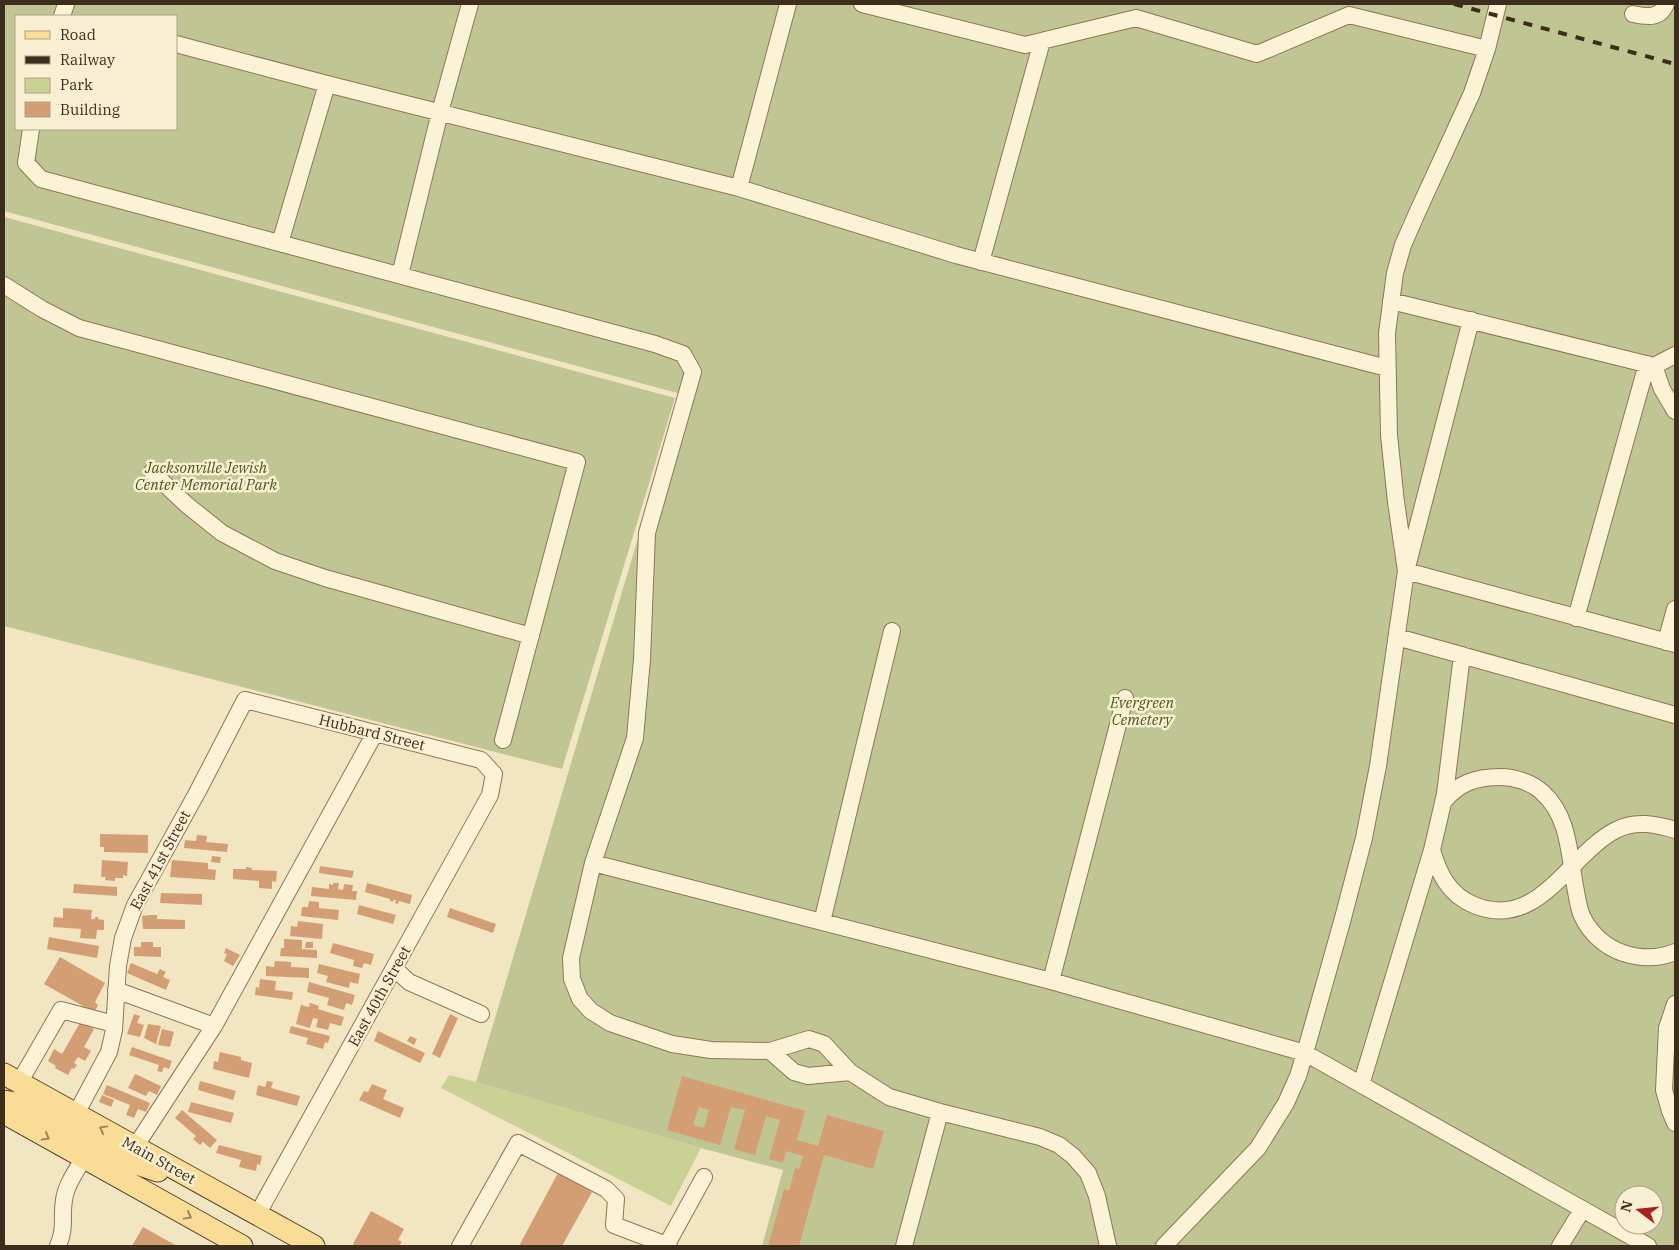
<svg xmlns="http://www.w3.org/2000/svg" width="1679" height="1250" viewBox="0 0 1679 1250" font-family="'IBM Plex Serif',serif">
  <rect width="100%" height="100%" fill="#f2e5c2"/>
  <!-- green -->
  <path fill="#c9d294" d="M 449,1075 L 476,1082 L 701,1148 L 671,1206 L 441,1088 Z"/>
  <!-- cemetery -->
  <path fill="#bfc694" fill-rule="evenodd" d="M 4,4 L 1675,4 L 1675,1246 L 762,1246 L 783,1170 L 701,1148 L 476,1082 L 681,394 L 4,211 ZM 16,16 L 176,16 L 176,129 L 16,129 ZM 1624,1195 L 1654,1195 L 1654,1225 L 1624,1225 Z
    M 4,217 L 675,398 L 562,769 L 4,626 Z"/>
  <!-- building -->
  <path fill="#d49e74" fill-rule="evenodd" d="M 100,834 L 148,835 L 148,853 L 104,852 L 104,847 L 100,847 Z
    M 197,835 L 207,836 L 206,842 L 228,844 L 227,852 L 184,848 L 185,840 L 196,841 Z
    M 212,856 L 221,857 L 220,863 L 211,862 Z
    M 102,860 L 128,862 L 127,876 L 123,875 L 123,878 L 115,878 L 115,881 L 105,880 L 106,877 L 101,877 Z
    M 172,860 L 208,863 L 208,869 L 216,870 L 215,880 L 170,877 Z
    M 320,866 L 354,871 L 352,878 L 319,873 Z
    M 246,867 L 252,868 L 252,870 L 277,871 L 276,882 L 272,881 L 272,889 L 259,888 L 259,881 L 233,879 L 233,869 L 246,869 Z
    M 333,883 L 339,883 L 338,889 L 343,890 L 344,884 L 353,885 L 352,891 L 357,891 L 356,900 L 311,896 L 312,887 L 329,889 L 329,884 L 333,885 Z
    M 367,883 L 412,895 L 410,904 L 399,901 L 398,904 L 395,903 L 396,900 L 393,900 L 393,902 L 390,901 L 390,899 L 365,892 Z
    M 74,884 L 117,887 L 117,896 L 73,893 Z
    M 161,893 L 202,894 L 202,905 L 160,903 Z
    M 309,901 L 319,902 L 319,908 L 339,910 L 338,920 L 301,916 L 302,907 L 308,907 Z
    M 359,905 L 396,915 L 393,924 L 357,914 Z
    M 63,908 L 92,910 L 91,919 L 95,919 L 95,917 L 98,917 L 98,919 L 104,920 L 104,930 L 97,930 L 96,939 L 80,938 L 81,929 L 53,927 L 54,917 L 63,918 Z
    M 450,908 L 496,924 L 493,933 L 447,917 Z
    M 150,915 L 157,915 L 157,919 L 185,920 L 185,929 L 143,929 L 142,916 Z
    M 298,921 L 323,924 L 322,939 L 290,936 L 291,926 L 297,927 Z
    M 49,937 L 99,946 L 97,958 L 47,949 Z
    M 284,939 L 302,940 L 302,949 L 317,950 L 317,958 L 280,956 L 281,948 L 284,948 Z
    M 141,942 L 153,942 L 153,947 L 161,947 L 161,957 L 134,956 L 134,947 L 141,947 Z
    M 306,942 L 313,942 L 313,948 L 305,948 Z
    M 333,943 L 374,954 L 371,965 L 364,963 L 362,968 L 353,966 L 354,960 L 330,953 Z
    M 226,948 L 240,955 L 233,966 L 224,961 L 227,954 L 224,953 Z
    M 60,957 L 105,983 L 95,1002 L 98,1005 L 95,1011 L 91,1009 L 90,1010 L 44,984 Z
    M 275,961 L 291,962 L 291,967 L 309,968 L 309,978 L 266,976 L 266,966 L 274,967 Z
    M 131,963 L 157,974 L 160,969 L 166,972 L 163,977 L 170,980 L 166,990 L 127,973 Z
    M 319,964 L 360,974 L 358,984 L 350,982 L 349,988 L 326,982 L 328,976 L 317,973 Z
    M 260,979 L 276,981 L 275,990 L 293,992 L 292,1000 L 255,995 L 256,987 L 259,988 Z
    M 309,982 L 355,995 L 352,1005 L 346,1003 L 344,1010 L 327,1005 L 329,998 L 307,992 Z
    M 310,1003 L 319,1006 L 318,1009 L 344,1017 L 341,1026 L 330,1023 L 328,1030 L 316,1027 L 318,1019 L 313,1018 L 310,1028 L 296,1024 L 301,1005 L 309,1007 Z
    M 134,1014 L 140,1016 L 137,1023 L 144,1025 L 140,1037 L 127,1034 Z
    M 450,1014 L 458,1018 L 440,1058 L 432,1054 Z
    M 81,1021 L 94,1029 L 84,1047 L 91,1051 L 85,1061 L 78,1057 L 74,1063 L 77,1065 L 74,1069 L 72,1068 L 68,1075 L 55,1068 L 56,1066 L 48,1061 L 54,1049 L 62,1054 Z
    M 148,1024 L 161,1026 L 156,1044 L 144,1038 Z
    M 291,1026 L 330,1036 L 328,1043 L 325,1042 L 323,1049 L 306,1044 L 308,1038 L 289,1033 Z
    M 162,1029 L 174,1032 L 170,1047 L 158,1045 Z
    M 378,1031 L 425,1053 L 420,1063 L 374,1041 Z
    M 410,1036 L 417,1039 L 414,1045 L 407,1041 Z
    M 132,1047 L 172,1061 L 169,1069 L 164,1067 L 162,1072 L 157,1071 L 159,1065 L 129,1055 Z
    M 220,1052 L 241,1057 L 241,1060 L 252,1063 L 249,1078 L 213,1069 L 214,1061 L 218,1062 Z
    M 135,1074 L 161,1086 L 157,1095 L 149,1091 L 146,1096 L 128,1088 Z
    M 682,1076 L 805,1111 L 797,1140 L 818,1146 L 827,1115 L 884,1131 L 873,1169 L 824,1155 L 799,1246 L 768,1246 L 784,1189 L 789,1191 L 795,1168 L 799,1169 L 803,1156 L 786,1151 L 783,1163 L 769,1159 L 780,1120 L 766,1116 L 755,1155 L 734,1149 L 745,1110 L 731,1107 L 720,1145 L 667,1130 ZM 699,1107 L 709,1110 L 704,1128 L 693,1125 Z
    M 200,1081 L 236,1091 L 233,1100 L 198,1090 Z
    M 267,1081 L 273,1082 L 271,1088 L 300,1096 L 297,1106 L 256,1095 L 258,1085 L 265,1087 Z
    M 372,1084 L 387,1090 L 383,1099 L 404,1108 L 400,1118 L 359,1100 L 364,1091 L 368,1092 Z
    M 107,1085 L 150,1103 L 146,1112 L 138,1109 L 134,1118 L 126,1115 L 130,1105 L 103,1094 Z
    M 102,1095 L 114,1100 L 111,1107 L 99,1102 Z
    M 191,1102 L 234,1113 L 231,1123 L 188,1112 Z
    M 182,1110 L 217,1140 L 210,1148 L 203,1142 L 200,1145 L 193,1139 L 196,1136 L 175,1118 Z
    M 219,1145 L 262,1156 L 260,1165 L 257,1164 L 256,1171 L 239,1167 L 241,1160 L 216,1153 Z
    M 558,1173 L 592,1192 L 562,1246 L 519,1246 Z
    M 371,1211 L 404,1229 L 398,1240 L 402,1242 L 399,1246 L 356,1246 L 353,1244 Z
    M 143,1227 L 177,1246 L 132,1246 Z"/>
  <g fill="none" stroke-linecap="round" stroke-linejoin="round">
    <defs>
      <path id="minor" d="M 862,4 L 1025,45 L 1136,18 L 1257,54 L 1349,15 L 1487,49
        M 1633,14 C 1647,17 1660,19 1666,4
        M 62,16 L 66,4
        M 176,44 L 327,84 L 739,188 L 956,255 L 1387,368
        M 31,129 L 26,163 L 41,179 L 655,344 L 683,354 L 693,372 L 647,533 L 642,659 L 635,738 L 593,863 L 571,958 L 572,979 L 580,999 L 591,1011 L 610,1023 L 672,1044 L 711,1050 L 770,1051 L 794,1072 L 808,1076 L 850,1072 L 889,1097 L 940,1112 L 1040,1137 L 1059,1145 L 1073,1156 L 1088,1173 L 1097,1196 L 1108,1246
        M 739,188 L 788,4
        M 280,243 L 327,84
        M 981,262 L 1042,41
        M 400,275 L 440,112 L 470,4
        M 4,285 L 42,309 L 79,328 L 577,462 L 503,740
        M 1391,301 L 1654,366 L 1675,355
        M 1471,320 L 1406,571 L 1675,644
        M 1654,366 L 1662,389 L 1675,411
        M 152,472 L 187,505 L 222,533 L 275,561 L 325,578 L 531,636
        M 1576,618 L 1647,364
        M 1397,637 L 1675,715
        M 1666,642 L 1675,609
        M 1443,802 C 1459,783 1475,777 1500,777 C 1514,777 1531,782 1542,792 C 1569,816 1569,853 1575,886 C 1577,896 1578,907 1582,916 C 1590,933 1605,947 1623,953 C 1641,959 1658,959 1675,952
        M 1432,850 C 1439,874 1449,895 1474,905 C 1538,932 1569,854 1616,830 C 1635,820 1656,824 1675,830
        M 593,863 L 1051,981 L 1305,1053 L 1648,1246
        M 822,922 L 892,631
        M 394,968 L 409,982 L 481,1014
        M 1051,981 L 1125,698
        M 116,990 L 214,1026
        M 1675,1004 L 1667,1028 L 1664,1090 L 1670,1111 L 1675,1123
        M 770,1051 L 809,1039 L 824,1044 L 850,1072
        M 19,1083 L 61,1010 L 114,1024
        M 1361,1085 L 1432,850 L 1445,794 L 1462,655
        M 76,1114 L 109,1052 L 114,1030 L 118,966 L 123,938 L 135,905 L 198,791 L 245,700 L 481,760 L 494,774 L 490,795 L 257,1215
        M 135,1147 L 214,1026 L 375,733
        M 58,1246 C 66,1227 61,1219 64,1200 C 66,1185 76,1171 84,1158
        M 460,1246 L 518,1143 L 606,1189 L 616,1199 L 614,1225 L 669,1246
        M 666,1246 L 704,1177
        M 904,1246 L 940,1112
        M 1164,1246 L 1258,1148 L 1286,1103 L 1298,1076 L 1305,1053 L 1343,918 L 1364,838 L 1378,766 L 1406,571 L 1396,502 L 1389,435 L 1387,333 L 1395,273 L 1403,245 L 1417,213 L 1472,93 L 1487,49 L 1498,4
        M 1560,1246 L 1582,1210"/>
      <path id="major" d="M 4,1074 L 314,1246
        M 4,1101 L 16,1103 L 35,1112 L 126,1160 L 158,1171
        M 4,1113 L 242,1246"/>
    </defs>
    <!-- minor casing -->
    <use href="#minor" stroke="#8e7657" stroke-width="18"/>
    <!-- major casing -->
    <use href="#major" stroke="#5c432c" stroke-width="23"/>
    <!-- minor -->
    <use href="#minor" stroke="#fcf2d6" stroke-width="16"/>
    <!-- major -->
    <use href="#major" stroke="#f9dd96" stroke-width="21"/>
    <!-- rail -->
    <path stroke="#3d2d1d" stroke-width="4" stroke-dasharray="9 9" stroke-linecap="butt" d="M 1454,4 L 1675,64"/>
  </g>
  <!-- one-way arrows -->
  <defs><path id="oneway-chevron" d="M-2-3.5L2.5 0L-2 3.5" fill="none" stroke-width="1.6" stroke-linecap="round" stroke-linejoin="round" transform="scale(1.25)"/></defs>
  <g stroke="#9b855a">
    <use href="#oneway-chevron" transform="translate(103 1129) rotate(-151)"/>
    <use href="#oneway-chevron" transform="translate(46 1137) rotate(29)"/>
    <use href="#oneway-chevron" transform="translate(188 1216) rotate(29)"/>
  </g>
  <g text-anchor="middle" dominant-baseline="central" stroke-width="5" stroke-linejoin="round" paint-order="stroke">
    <!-- park labels -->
    <g font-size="15" font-style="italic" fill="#4b5b21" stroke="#f9efd2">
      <text x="206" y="467">Jacksonville Jewish<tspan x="206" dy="17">Center Memorial Park</tspan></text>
      <text x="1142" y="702">Evergreen<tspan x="1142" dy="17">Cemetery</tspan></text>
    </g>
    <!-- street labels -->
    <g font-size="15" fill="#3d2d1d" stroke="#f9efd2">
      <text transform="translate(372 732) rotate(14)">Hubbard Street</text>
      <text transform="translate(160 860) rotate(-62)">East 41st Street</text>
      <text transform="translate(379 996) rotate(-61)">East 40th Street</text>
      <text transform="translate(159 1160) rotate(29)">Main Street</text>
    </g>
  </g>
  <!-- border -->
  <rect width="1679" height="1250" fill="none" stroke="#3d2d1d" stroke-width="10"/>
  <!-- legend -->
  <rect x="15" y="15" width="162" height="115" fill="#f9efd2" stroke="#aea18a"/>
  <rect x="25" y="31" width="25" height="8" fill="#f9dd96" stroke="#aea18a"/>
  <text x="60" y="40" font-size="15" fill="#3d2d1d">Road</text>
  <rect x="25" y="56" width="25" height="8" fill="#3d2d1d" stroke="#aea18a"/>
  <text x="60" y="65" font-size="15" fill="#3d2d1d">Railway</text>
  <rect x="25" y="78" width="25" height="15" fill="#c9d294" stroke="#aea18a"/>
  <text x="60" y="90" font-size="15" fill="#3d2d1d">Park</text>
  <rect x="25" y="102" width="25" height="15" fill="#d49e74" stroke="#aea18a"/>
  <text x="60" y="115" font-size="15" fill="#3d2d1d">Building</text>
  <!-- north arrow -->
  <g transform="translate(1639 1210) rotate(286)"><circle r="24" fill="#f9efd2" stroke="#aea18a"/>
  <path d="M0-4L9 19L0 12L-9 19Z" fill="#a42321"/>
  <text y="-8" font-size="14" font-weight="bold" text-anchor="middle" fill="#3d2d1d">N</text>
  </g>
</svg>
